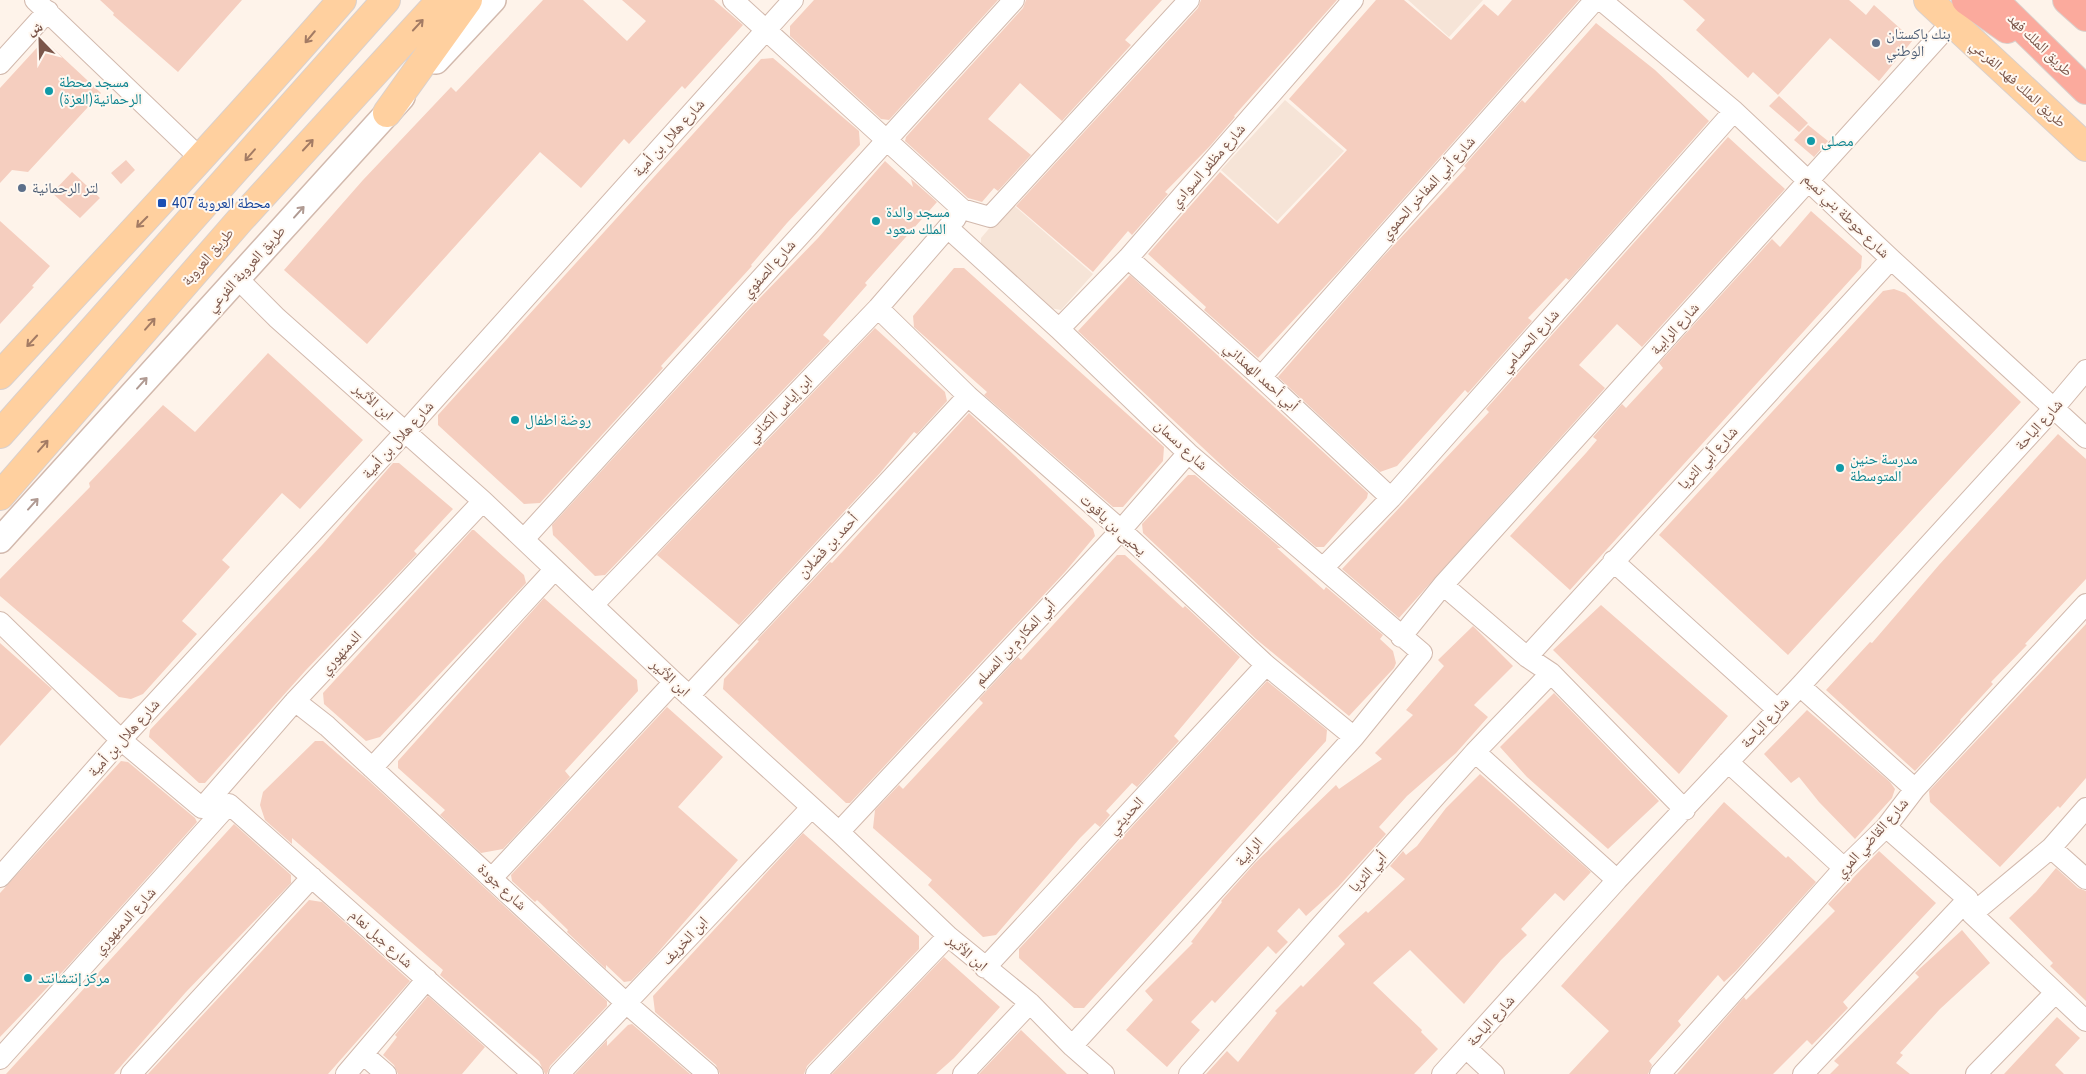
<svg xmlns="http://www.w3.org/2000/svg" width="2086" height="1074" viewBox="0 0 2086 1074" font-family="'Source Sans 3','Noto Naskh Arabic',sans-serif">
  <rect width="100%" height="100%" fill="#fef3ea"/>
  <!-- residential -->
  <path fill="#f6e4d7" d="M 1408,0 L 1483,0 L 1449,37 Z
    M 1285,100 L 1344,151 L 1277,221 L 1221,170 Z
    M 1011,203 L 1093,274 L 1061,310 L 1050,308 L 981,245 L 981,238 Z"/>
  <!-- building -->
  <path fill="#f5cebf" d="M 100,0 L 242,0 L 178,72 L 113,15 L 114,13 Z
    M 543,0 L 583,0 L 627,41 L 646,21 L 622,0 L 714,0 L 743,25 L 685,89 L 682,86 L 629,144 L 624,139 L 581,188 L 540,152 L 367,344 L 284,270 L 363,180 L 451,87 L 456,92 Z
    M 814,0 L 998,0 L 889,120 L 881,119 L 790,36 L 790,26 Z
    M 1026,0 L 1162,0 L 1125,40 L 1131,45 L 1062,121 L 1020,83 L 988,119 L 1031,155 L 998,191 L 994,188 L 982,202 L 968,198 L 905,141 L 906,137 L 1023,8 Z
    M 1201,0 L 1337,0 L 1234,116 L 1235,117 L 1210,146 L 1165,192 L 1168,194 L 1132,235 L 1128,231 L 1093,272 L 1016,206 L 1198,8 Z
    M 1376,0 L 1404,0 L 1451,40 L 1484,4 L 1498,16 L 1512,0 L 1579,0 L 1341,269 L 1258,358 L 1204,310 L 1206,307 L 1148,254 L 1220,172 L 1278,224 L 1347,150 L 1289,99 Z
    M 1683,0 L 1849,0 L 1866,15 L 1874,5 L 1913,40 L 1879,81 L 1830,38 L 1778,95 L 1753,72 L 1748,78 L 1696,30 L 1705,20 Z
    M 1596,23 L 1655,70 L 1709,121 L 1569,280 L 1566,278 L 1528,318 L 1532,321 L 1468,393 L 1465,390 L 1397,466 L 1380,472 L 1278,377 L 1379,261 L 1466,168 L 1464,166 L 1522,100 L 1525,103 Z
    M 44,40 L 101,93 L 28,172 L 12,170 L 0,183 L 0,88 Z
    M 773,58 L 859,131 L 860,145 L 787,223 L 751,265 L 752,266 L 661,366 L 663,368 L 540,503 L 524,504 L 438,425 L 438,415 L 761,59 Z
    M 1779,96 L 1808,123 L 1799,132 L 1769,106 Z
    M 1808,125 L 1828,141 L 1814,157 L 1794,140 Z
    M 1728,137 L 1785,189 L 1642,347 L 1617,324 L 1579,365 L 1605,388 L 1399,618 L 1342,569 L 1489,412 L 1486,409 Z
    M 126,160 L 135,170 L 121,184 L 111,173 Z
    M 885,161 L 913,187 L 911,179 L 937,202 L 865,283 L 867,285 L 823,335 L 830,341 L 605,575 L 595,576 L 553,535 L 552,525 L 752,306 L 818,238 Z
    M 72,172 L 100,198 L 80,218 L 52,193 Z
    M 1811,211 L 1862,256 L 1861,268 L 1570,590 L 1510,536 L 1586,453 L 1597,440 L 1593,437 L 1622,404 L 1626,408 L 1663,368 L 1659,363 L 1772,239 L 1780,247 Z
    M 0,221 L 50,266 L 32,286 L 34,287 L 0,324 Z
    M 954,268 L 964,268 L 1164,447 L 1163,461 L 1123,507 L 1113,507 L 984,395 L 987,392 L 914,327 L 913,316 Z
    M 1130,275 L 1368,493 L 1367,498 L 1324,547 L 1316,547 L 1233,476 L 1078,331 Z
    M 1894,289 L 1905,293 L 2021,402 L 1788,655 L 1659,535 L 1883,291 Z
    M 875,328 L 945,392 L 947,401 L 917,434 L 914,432 L 880,473 L 739,625 L 657,555 Z
    M 268,353 L 363,440 L 300,509 L 282,493 L 222,560 L 230,567 L 182,621 L 197,634 L 143,694 L 131,699 L 119,697 L 0,596 L 0,579 L 90,487 L 89,483 L 163,405 L 195,432 Z
    M 969,413 L 1093,529 L 1095,536 L 1065,572 L 850,803 L 846,803 L 723,689 L 724,679 L 759,641 L 757,640 L 830,562 L 832,563 Z
    M 2058,434 L 2086,459 L 2086,579 L 2025,644 L 2027,645 L 1991,682 L 1993,684 L 1960,720 L 1961,721 L 1915,771 L 1826,690 L 1870,642 L 1872,643 L 1939,565 Z
    M 393,463 L 399,463 L 453,509 L 414,551 L 417,554 L 306,670 L 205,783 L 199,783 L 149,737 L 150,730 L 322,545 Z
    M 1188,475 L 1195,475 L 1281,548 L 1277,548 L 1324,590 L 1326,587 L 1383,635 L 1380,639 L 1393,651 L 1396,663 L 1394,668 L 1349,716 L 1256,639 L 1143,533 L 1142,524 Z
    M 472,530 L 474,530 L 524,575 L 526,583 L 380,737 L 366,741 L 324,704 L 323,693 Z
    M 1117,555 L 1125,555 L 1183,608 L 1185,606 L 1240,657 L 1174,736 L 1179,741 L 1137,787 L 1132,783 L 1106,811 L 1110,815 L 1100,827 L 1095,823 L 1080,838 L 996,935 L 983,937 L 928,885 L 932,880 L 873,828 L 875,810 L 899,785 L 903,789 L 983,703 L 979,699 L 1018,657 L 1021,660 Z
    M 544,598 L 637,680 L 638,691 L 565,771 L 570,777 L 503,849 L 481,853 L 440,815 L 445,810 L 398,768 L 398,761 Z
    M 1601,605 L 1728,716 L 1679,774 L 1553,650 Z
    M 2086,624 L 2086,778 L 2060,808 L 2058,806 L 2000,867 L 1930,802 L 1929,791 Z
    M 1473,626 L 1513,666 L 1474,705 L 1488,717 L 1456,753 L 1407,796 L 1379,827 L 1386,834 L 1338,887 L 1306,916 L 1299,908 L 1277,931 L 1288,942 L 1276,954 L 1268,946 L 1215,1003 L 1212,1000 L 1191,1022 L 1200,1030 L 1167,1067 L 1126,1030 L 1153,1000 L 1145,991 L 1193,943 L 1191,942 L 1222,902 L 1221,901 L 1255,863 L 1336,785 L 1339,789 L 1382,759 L 1375,753 L 1413,715 L 1406,710 L 1444,666 L 1438,660 Z
    M 0,643 L 52,689 L 0,746 Z
    M 1267,681 L 1327,730 L 1326,741 L 1084,1008 L 1074,1008 L 1019,958 L 1019,949 Z
    M 1554,693 L 1659,801 L 1608,849 L 1527,777 L 1500,747 Z
    M 667,707 L 723,757 L 678,807 L 738,860 L 654,957 L 631,981 L 624,982 L 606,965 L 606,969 L 567,932 L 568,930 L 537,900 L 535,902 L 512,881 L 511,875 Z
    M 1807,710 L 1890,782 L 1895,789 L 1892,798 L 1855,839 L 1819,802 L 1799,777 L 1791,783 L 1764,754 Z
    M 315,741 L 323,741 L 368,780 L 607,1001 L 607,1006 L 550,1066 L 547,1074 L 545,1074 L 539,1061 L 440,975 L 443,970 L 292,838 L 292,844 L 265,820 L 260,805 L 263,792 Z
    M 121,761 L 128,762 L 195,818 L 197,822 L 66,968 L 0,1037 L 0,893 Z
    M 1480,774 L 1591,872 L 1564,901 L 1555,893 L 1521,929 L 1527,935 L 1501,960 L 1464,1004 L 1410,950 L 1373,983 L 1422,1030 L 1421,1032 L 1438,1049 L 1414,1074 L 1206,1074 L 1227,1051 L 1238,1062 L 1277,1013 L 1275,1011 L 1301,985 L 1303,987 L 1345,944 L 1338,936 L 1366,911 L 1368,913 L 1405,879 L 1390,866 L 1403,851 L 1406,855 L 1417,846 L 1446,808 Z
    M 1724,802 L 1786,858 L 1788,856 L 1816,882 L 1736,971 L 1724,982 L 1718,975 L 1678,1021 L 1681,1025 L 1649,1061 L 1652,1065 L 1648,1074 L 1569,1074 L 1609,1031 L 1561,986 Z
    M 234,824 L 291,875 L 291,883 L 186,992 L 114,1074 L 6,1074 Z
    M 803,833 L 919,936 L 919,949 L 807,1066 L 804,1074 L 720,1074 L 716,1065 L 655,1012 L 653,996 Z
    M 1879,851 L 1936,903 L 1843,1002 L 1848,1008 L 1812,1045 L 1807,1040 L 1773,1074 L 1677,1074 L 1744,997 L 1746,1000 L 1835,911 L 1828,904 Z
    M 2056,868 L 2078,888 L 2086,891 L 2086,1001 L 2050,966 L 2053,963 L 2009,918 L 2036,892 Z
    M 309,900 L 322,902 L 410,981 L 336,1065 L 328,1074 L 148,1074 Z
    M 1962,930 L 1990,963 L 1940,1009 L 1900,1053 L 1903,1055 L 1896,1063 L 1910,1074 L 1830,1074 L 1839,1065 L 1834,1061 L 1919,977 L 1915,973 Z
    M 944,957 L 1000,1007 L 954,1058 L 936,1074 L 832,1074 Z
    M 428,996 L 485,1047 L 462,1074 L 398,1074 L 394,1065 L 383,1055 L 397,1037 L 395,1035 Z
    M 2057,1017 L 2080,1038 L 2055,1065 L 2064,1074 L 2004,1074 Z
    M 632,1024 L 690,1074 L 575,1074 L 607,1040 L 607,1046 L 628,1025 Z
    M 1021,1030 L 1067,1074 L 979,1074 Z"/>
  <g fill="none" stroke-linecap="round" stroke-linejoin="round">
    <defs>
      <path id="minor" d="M 35,0 L 200,158
        M 733,0 L 962,209 L 990,217 L 1189,0
        M 1601,0 L 1734,111 L 1891,259 L 2086,438
        M 0,64 L 48,11
        M 948,228 L 1059,329 L 1188,453 L 1422,653 L 1354,737 L 1072,1046
        M 1128,258 L 1261,377 L 1391,498
        M 238,279 L 277,318 L 483,501 L 674,682 L 839,832 L 948,936 L 1030,1003 L 1072,1046 L 1104,1074
        M 878,308 L 968,396 L 1121,530 L 1266,665 L 1354,737
        M 1059,329 L 1128,258 L 1353,0
        M 1261,377 L 1595,0
        M 524,539 L 1014,0
        M 1613,561 L 1777,709
        M 1323,568 L 1391,498 L 1734,111
        M 1443,585 L 1527,657 L 1551,673 L 1685,810
        M 593,605 L 878,308 L 956,218
        M 0,622 L 121,740 L 202,808 L 215,806
        M 1401,637 L 1443,585 L 1951,23
        M 1527,657 L 1891,259
        M 1800,686 L 1915,789
        M 689,696 L 968,396
        M 295,701 L 327,726 L 626,1003 L 708,1074
        M 1475,752 L 1617,880
        M 1728,762 L 1844,868
        M 372,768 L 555,569
        M 229,804 L 533,1074
        M 202,808 L 295,701 L 483,501
        M 1886,827 L 1968,899 L 1972,914 L 2086,1021
        M 839,832 L 1121,530 L 1188,453
        M 2051,848 L 2086,879
        M 0,877 L 121,740 L 406,431 L 793,0
        M 492,878 L 674,682
        M 1972,914 L 2051,848 L 2086,808
        M 985,968 L 1266,665
        M 1466,1048 L 1494,1074
        M 364,1055 L 386,1074
        M 0,1059 L 229,804
        M 131,1074 L 312,877
        M 346,1074 L 427,979
        M 559,1074 L 811,808
        M 816,1074 L 948,936
        M 963,1074 L 1030,1003
        M 1189,1074 L 1475,752 L 1551,673
        M 1442,1074 L 1617,880 L 1800,686 L 2054,408 L 2086,370
        M 1660,1074 L 1844,868 L 1886,827 L 1915,789 L 2086,604
        M 1803,1074 L 1968,899
        M 1976,1074 L 2055,993"/>
      <path id="tertiary" d="M 436,61 L 493,0
        M 0,540 L 402,97"/>
      <path id="primary" d="M 1928,0 L 2086,147
        M 387,113 L 468,0
        M 0,375 C 115,251 230,128 342,0
        M 0,434 L 386,0
        M 0,496 L 240,220 L 441,0"/>
      <path id="motorway" d="M 1966,0 L 2007,29
        M 1994,0 L 2086,90
        M 2067,0 L 2086,17"/>
    </defs>
    <!-- minor casing -->
    <use href="#minor" stroke="#d2b9ad" stroke-width="22"/>
    <!-- tertiary casing -->
    <use href="#tertiary" stroke="#d2b9ad" stroke-width="28"/>
    <!-- primary casing -->
    <use href="#primary" stroke="#dad0cc" stroke-width="30"/>
    <!-- motorway casing -->
    <use href="#motorway" stroke="#dad0cc" stroke-width="30"/>
    <!-- minor -->
    <use href="#minor" stroke="#fff" stroke-width="20"/>
    <!-- tertiary -->
    <use href="#tertiary" stroke="#fff" stroke-width="25"/>
    <!-- primary -->
    <use href="#primary" stroke="#ffd09f" stroke-width="28"/>
    <!-- motorway -->
    <use href="#motorway" stroke="#fbaa9d" stroke-width="28"/>
  </g>
  <!-- one-way arrows -->
  <defs><path id="oneway-shaft" d="M-6 0H5M1.5-3L5.5 0L1.5 3" fill="none" stroke-width="1.6" stroke-linecap="round" stroke-linejoin="round" transform="scale(1.25)"/></defs>
  <g stroke="#a37b64">
    <use href="#oneway-shaft" transform="translate(418 25) rotate(-47)"/>
    <use href="#oneway-shaft" transform="translate(310 37) rotate(130)"/>
    <use href="#oneway-shaft" transform="translate(308 145) rotate(-47)"/>
    <use href="#oneway-shaft" transform="translate(250 155) rotate(131)"/>
    <use href="#oneway-shaft" transform="translate(142 222) rotate(135)"/>
    <use href="#oneway-shaft" transform="translate(150 324) rotate(-49)"/>
    <use href="#oneway-shaft" transform="translate(32 341) rotate(133)"/>
    <use href="#oneway-shaft" transform="translate(43 446) rotate(-49)"/>
  </g>
  <g stroke="#b09a92">
    <use href="#oneway-shaft" transform="translate(299 212) rotate(-48)"/>
    <use href="#oneway-shaft" transform="translate(142 383) rotate(-48)"/>
    <use href="#oneway-shaft" transform="translate(33 504) rotate(-48)"/>
  </g>
  <!-- markers -->
  <g fill="#5c6f8a" stroke="#fff8f1" stroke-width="2">
    <circle cx="1876" cy="43" r="5"/>
    <circle cx="22" cy="188" r="5"/>
  </g>
  <g fill="#0f9aa8" stroke="#fff8f1" stroke-width="2">
    <circle cx="49" cy="91" r="5"/>
    <circle cx="1811" cy="141" r="5"/>
    <circle cx="876" cy="221" r="5"/>
    <circle cx="515" cy="420" r="5"/>
    <circle cx="1840" cy="468" r="5"/>
    <circle cx="28" cy="978" r="5"/>
  </g>
  <rect fill="#1a4fb4" stroke="#fff8f1" stroke-width="2" x="157" y="198" width="10" height="10" rx="2.5"/>
  <g text-anchor="middle" dominant-baseline="central" stroke-width="4" stroke-linejoin="round" paint-order="stroke">
    <!-- service labels -->
    <g font-size="15" fill="#4e5e75" stroke="#fff8f1" text-anchor="start">
      <text x="1886" y="34">بنك باكستان<tspan x="1886" dy="17">الوطني</tspan></text>
      <text x="32" y="188">لتر الرحمانية</text>
    </g>
    <!-- street labels -->
    <g font-size="15" fill="#7b564a" stroke="#fff8f1">
      <text transform="translate(2040 45) rotate(44)">طريق الملك فهد</text>
      <text transform="translate(2018 84) rotate(42)">طريق الملك فهد الفرعي</text>
      <text transform="translate(669 138) rotate(-48)">شارع هلال بن أمية</text>
      <text transform="translate(1208 166) rotate(-49)">شارع مظفر السوادي</text>
      <text transform="translate(1428 188) rotate(-48)">شارع أبي المفاخر الحموي</text>
      <text transform="translate(1846 216) rotate(44)">شارع حوطة بني تميم</text>
      <text transform="translate(208 257) rotate(-49)">طريق العروبة</text>
      <text transform="translate(246 269) rotate(-48)">طريق العروبة الفرعي</text>
      <text transform="translate(769 269) rotate(-48)">شارع الصفوي</text>
      <text transform="translate(1675 329) rotate(-48)">شارع الرابية</text>
      <text transform="translate(1530 341) rotate(-48)">شارع الحسامي</text>
      <text transform="translate(1261 377) rotate(42)">أبي أحمد الهمذاني</text>
      <text transform="translate(373 402) rotate(41)">ابن الأثير</text>
      <text transform="translate(780 409) rotate(-46)">ابن إياس الكناني</text>
      <text transform="translate(2039 425) rotate(-48)">شارع الباحة</text>
      <text transform="translate(398 440) rotate(-48)">شارع هلال بن أمية</text>
      <text transform="translate(1181 445) rotate(43)">شارع دسمان</text>
      <text transform="translate(1708 458) rotate(-47)">شارع أبي الثريا</text>
      <text transform="translate(1113 525) rotate(42)">يحيى بن ياقوت</text>
      <text transform="translate(828 546) rotate(-47)">أحمد بن فضلان</text>
      <text transform="translate(1015 643) rotate(-47)">أبي المكارم بن المسلم</text>
      <text transform="translate(341 653) rotate(-47)">الدمنهوري</text>
      <text transform="translate(670 678) rotate(43)">ابن الأثير</text>
      <text transform="translate(1765 723) rotate(-47)">شارع الباحة</text>
      <text transform="translate(124 738) rotate(-48)">شارع هلال بن أمية</text>
      <text transform="translate(1126 816) rotate(-47)">الحديثي</text>
      <text transform="translate(1872 838) rotate(-48)">شارع القاضي المري</text>
      <text transform="translate(1249 852) rotate(-48)">الرابية</text>
      <text transform="translate(1368 872) rotate(-48)">أبي الثريا</text>
      <text transform="translate(502 887) rotate(43)">شارع جودة</text>
      <text transform="translate(125 921) rotate(-48)">شارع الدمنهوري</text>
      <text transform="translate(381 939) rotate(42)">شارع جبل نعام</text>
      <text transform="translate(685 941) rotate(-47)">ابن الخريف</text>
      <text transform="translate(967 953) rotate(40)">ابن الأثير</text>
      <text transform="translate(1491 1021) rotate(-48)">شارع الباحة</text>
    </g>
    <!-- culture labels -->
    <g font-size="15" fill="#0d838f" stroke="#fff8f1" text-anchor="start">
      <text x="59" y="82">مسجد محطة<tspan x="59" dy="17">الرحمانية(العزة)</tspan></text>
      <text x="1821" y="141">مصلى</text>
      <text x="886" y="212">مسجد والدة<tspan x="886" dy="17">الملك سعود</tspan></text>
      <text x="525" y="420">روضة اطفال</text>
      <text x="1850" y="459">مدرسة حنين<tspan x="1850" dy="17">المتوسطة</tspan></text>
      <text x="38" y="978">مركز إنتشانتد</text>
    </g>
    <!-- transit labels -->
    <g font-size="15" fill="#164399" stroke="#fff8f1" text-anchor="start">
      <text x="172" y="203">محطة العروبة 407</text>
    </g>
  </g>
  <!-- north arrow -->
  <g transform="translate(40 40) rotate(337)" stroke="#fff8f1" stroke-width="4" paint-order="stroke">
  <path d="M0-4L9 19L0 12L-9 19Z" fill="#7b564a"/>
  <text y="-8" font-size="14" font-weight="bold" text-anchor="middle" fill="#7b564a">ش</text>
  </g>
</svg>
